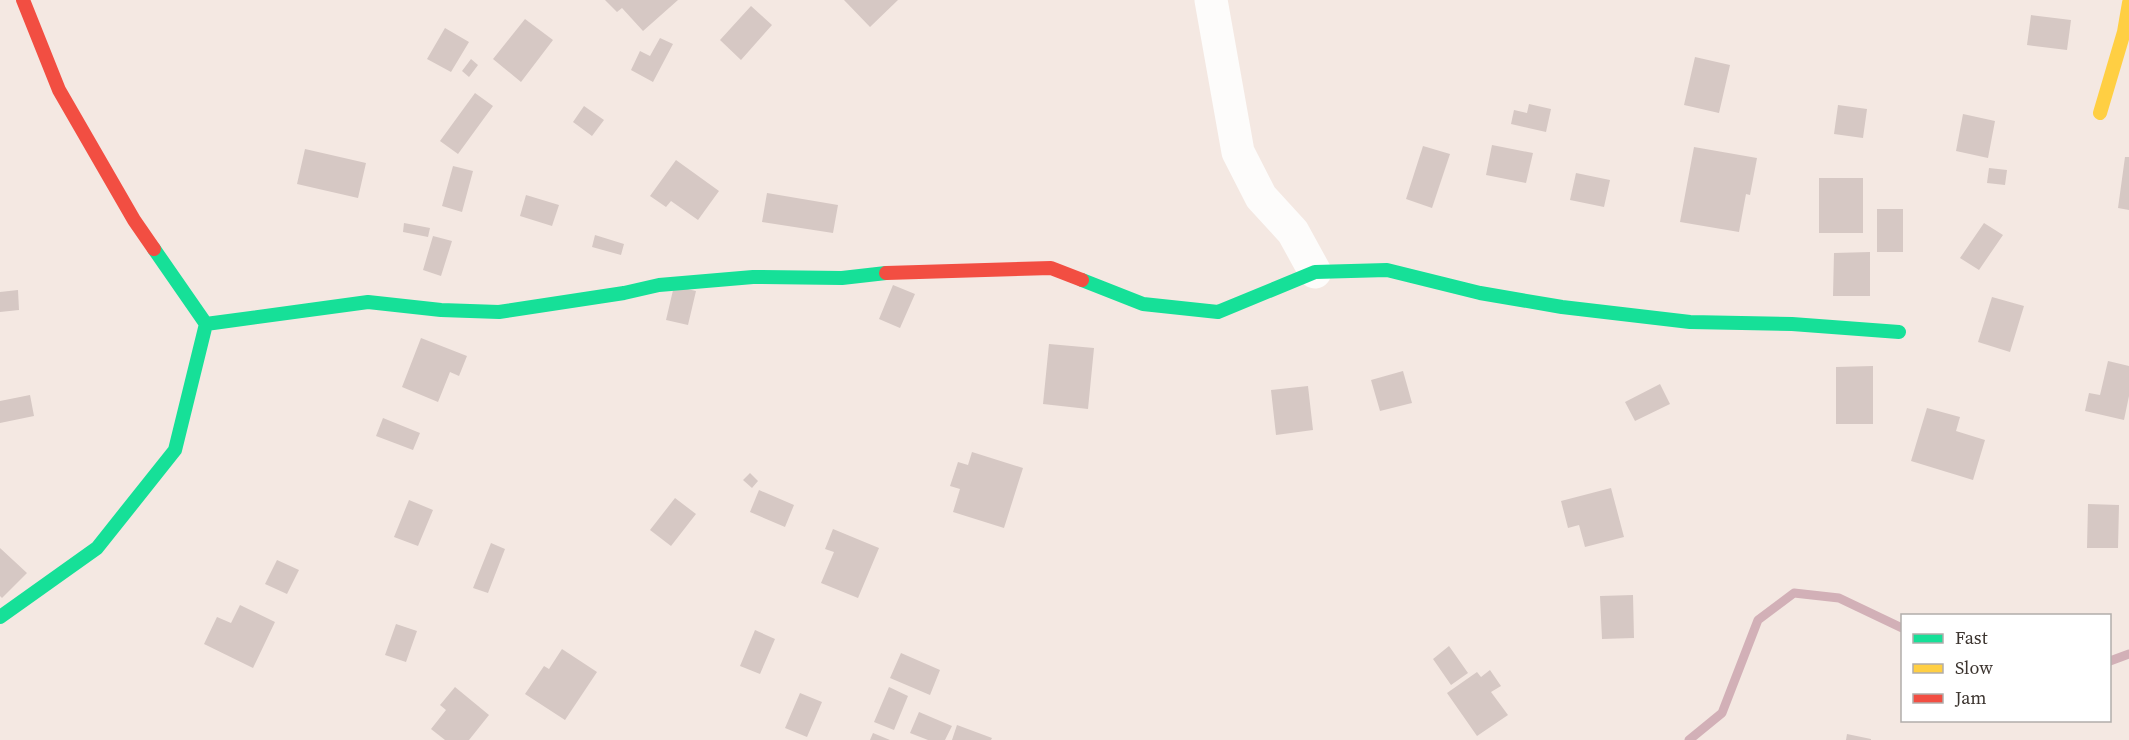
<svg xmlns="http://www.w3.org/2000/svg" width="2129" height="740" viewBox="0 0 2129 740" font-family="'Source Serif 4',serif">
  <rect width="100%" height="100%" fill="#f4e8e2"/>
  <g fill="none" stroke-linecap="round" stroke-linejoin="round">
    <!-- stream -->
    <path stroke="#d2b0b7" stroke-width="9" d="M 2110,661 L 2129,654
      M 1689,740 L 1722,713 L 1758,620 L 1794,593 L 1839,598 L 1902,628"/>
  </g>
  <!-- building -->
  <path fill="#d6c8c4" d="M 605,0 L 678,0 L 643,31 L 622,8 L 617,12 Z
    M 844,0 L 898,0 L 870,27 Z
    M 751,6 L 772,25 L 741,60 L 720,40 Z
    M 2031,15 L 2071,20 L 2067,50 L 2027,45 Z
    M 525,19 L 553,40 L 521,82 L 493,59 Z
    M 445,28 L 469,42 L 451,72 L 427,59 Z
    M 660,38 L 673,44 L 653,82 L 631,70 L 640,51 L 650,56 Z
    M 1695,57 L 1730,65 L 1719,113 L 1684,105 Z
    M 471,59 L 478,65 L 469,77 L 462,71 Z
    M 475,93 L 493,106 L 458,154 L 440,141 Z
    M 1529,104 L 1551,109 L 1546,132 L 1511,124 L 1514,110 L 1527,113 Z
    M 1838,105 L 1867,109 L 1863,138 L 1834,134 Z
    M 584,106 L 604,120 L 592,136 L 573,122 Z
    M 1963,114 L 1995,121 L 1988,158 L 1956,151 Z
    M 1492,145 L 1533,153 L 1526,183 L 1486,175 Z
    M 1423,146 L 1450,154 L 1432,208 L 1406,199 Z
    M 1694,147 L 1757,158 L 1750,195 L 1746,194 L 1739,232 L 1680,222 Z
    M 305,149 L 366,163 L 358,198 L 297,184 Z
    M 2125,157 L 2129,157 L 2129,210 L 2118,208 Z
    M 676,160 L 719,191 L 698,220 L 671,201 L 666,207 L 650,196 Z
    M 453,166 L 473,171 L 462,212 L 442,206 Z
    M 1989,168 L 2007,170 L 2005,185 L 1987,183 Z
    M 1576,173 L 1610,180 L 1604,207 L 1570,200 Z
    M 1819,178 L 1863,178 L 1863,233 L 1819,233 Z
    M 767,193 L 838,205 L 833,233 L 762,222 Z
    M 526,195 L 559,205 L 552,226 L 520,216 Z
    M 1877,209 L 1903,209 L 1903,252 L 1877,252 Z
    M 404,223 L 430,228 L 428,237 L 403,232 Z
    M 1984,223 L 2003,235 L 1979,270 L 1960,258 Z
    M 595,235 L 624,244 L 621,255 L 592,247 Z
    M 433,236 L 452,241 L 441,276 L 423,270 Z
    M 1870,252 L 1870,296 L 1833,296 L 1834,253 Z
    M 893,285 L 915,294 L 900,328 L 879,319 Z
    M 674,286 L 696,291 L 688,325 L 666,320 Z
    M 18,290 L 19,310 L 0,312 L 0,292 Z
    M 1992,297 L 2024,306 L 2010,352 L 1978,342 Z
    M 421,338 L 467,356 L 459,376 L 450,372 L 438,402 L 402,387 Z
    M 1049,344 L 1094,348 L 1088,409 L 1043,404 Z
    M 2108,361 L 2129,366 L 2129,396 L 2124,420 L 2085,411 L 2089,393 L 2100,395 Z
    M 1873,366 L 1873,424 L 1836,424 L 1836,367 Z
    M 1403,371 L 1412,403 L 1380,411 L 1371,380 Z
    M 1660,384 L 1670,404 L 1635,421 L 1625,402 Z
    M 1308,386 L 1313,430 L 1276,435 L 1271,390 Z
    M 30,395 L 34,416 L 0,423 L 0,401 Z
    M 1927,408 L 1960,417 L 1956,431 L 1985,440 L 1973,480 L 1911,461 Z
    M 383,418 L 420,433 L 413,450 L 376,436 Z
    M 972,452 L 1023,468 L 1004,528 L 953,512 L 960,489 L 950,486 L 958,462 L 968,465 Z
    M 750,473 L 758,481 L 752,488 L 743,480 Z
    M 1611,488 L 1624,537 L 1585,547 L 1579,525 L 1568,528 L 1561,501 Z
    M 759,490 L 794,505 L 785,527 L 750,512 Z
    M 675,498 L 696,514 L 671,546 L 650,530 Z
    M 409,500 L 433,510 L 418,546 L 394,537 Z
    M 2088,504 L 2119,505 L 2118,548 L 2087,548 Z
    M 833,529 L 879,548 L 858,598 L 821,583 L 834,552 L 825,549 Z
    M 491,543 L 505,549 L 488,593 L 473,588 Z
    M 0,548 L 27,573 L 2,598 L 0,596 Z
    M 277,560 L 299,570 L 287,594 L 265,584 Z
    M 1633,595 L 1634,638 L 1602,639 L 1600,596 Z
    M 240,605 L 275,622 L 253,668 L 204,644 L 217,617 L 231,623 Z
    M 396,624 L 417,631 L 406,662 L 385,655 Z
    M 755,630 L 775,639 L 760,674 L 740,666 Z
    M 1449,646 L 1468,673 L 1451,685 L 1433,659 Z
    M 562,649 L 597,672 L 565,720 L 525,694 L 544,666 L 549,669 Z
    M 901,653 L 940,670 L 930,695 L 890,678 Z
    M 1490,670 L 1501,686 L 1491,692 L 1508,715 L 1477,736 L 1447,693 L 1477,672 L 1481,677 Z
    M 455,687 L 489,715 L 469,740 L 445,740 L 431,729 L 446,710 L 440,705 Z
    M 889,687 L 908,696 L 894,730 L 874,722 Z
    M 800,693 L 822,702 L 807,737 L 785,728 Z
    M 919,712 L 952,726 L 945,740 L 928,740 L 910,733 Z
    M 957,725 L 992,738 L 991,740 L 952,740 Z
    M 873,733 L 890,740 L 870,740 Z
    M 1847,734 L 1871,739 L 1871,740 L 1846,740 Z"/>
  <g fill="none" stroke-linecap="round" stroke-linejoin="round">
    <!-- street -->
    <path stroke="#fdfcfb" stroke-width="33" d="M 1211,0 L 1238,152 L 1261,197 L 1293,232 L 1315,272"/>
    <!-- fast -->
    <path stroke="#16e098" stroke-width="14" d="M 1082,280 L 1143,304 L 1218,312 L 1315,272 L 1387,270 L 1480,293 L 1562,307 L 1690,322 L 1792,324 L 1899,332
      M 206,324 L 368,302 L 441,310 L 499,312 L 624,293 L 659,285 L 753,277 L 842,278 L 886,273
      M 0,617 L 97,548 L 175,450 L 206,324 L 154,249"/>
    <!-- slow -->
    <path stroke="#ffcf43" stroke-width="14" d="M 2100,113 L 2124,32 L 2129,3"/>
    <!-- jam -->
    <path stroke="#f24e42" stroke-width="14" d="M 23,0 L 59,90 L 134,220 L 154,249
      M 886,273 L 1051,268 L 1082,280"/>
  </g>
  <!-- legend -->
  <rect x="1901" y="614" width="210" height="108" fill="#ffffff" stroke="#b1adab" stroke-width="1.5"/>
  <rect x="1913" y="634" width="30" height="9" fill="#16e098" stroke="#b1adab" stroke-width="1.5"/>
  <text x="1955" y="644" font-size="18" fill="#3b332e">Fast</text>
  <rect x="1913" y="664" width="30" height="9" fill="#ffcf43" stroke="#b1adab" stroke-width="1.5"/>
  <text x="1955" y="674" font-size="18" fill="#3b332e">Slow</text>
  <rect x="1913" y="694" width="30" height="9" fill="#f24e42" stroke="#b1adab" stroke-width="1.5"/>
  <text x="1955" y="704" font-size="18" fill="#3b332e">Jam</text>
</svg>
